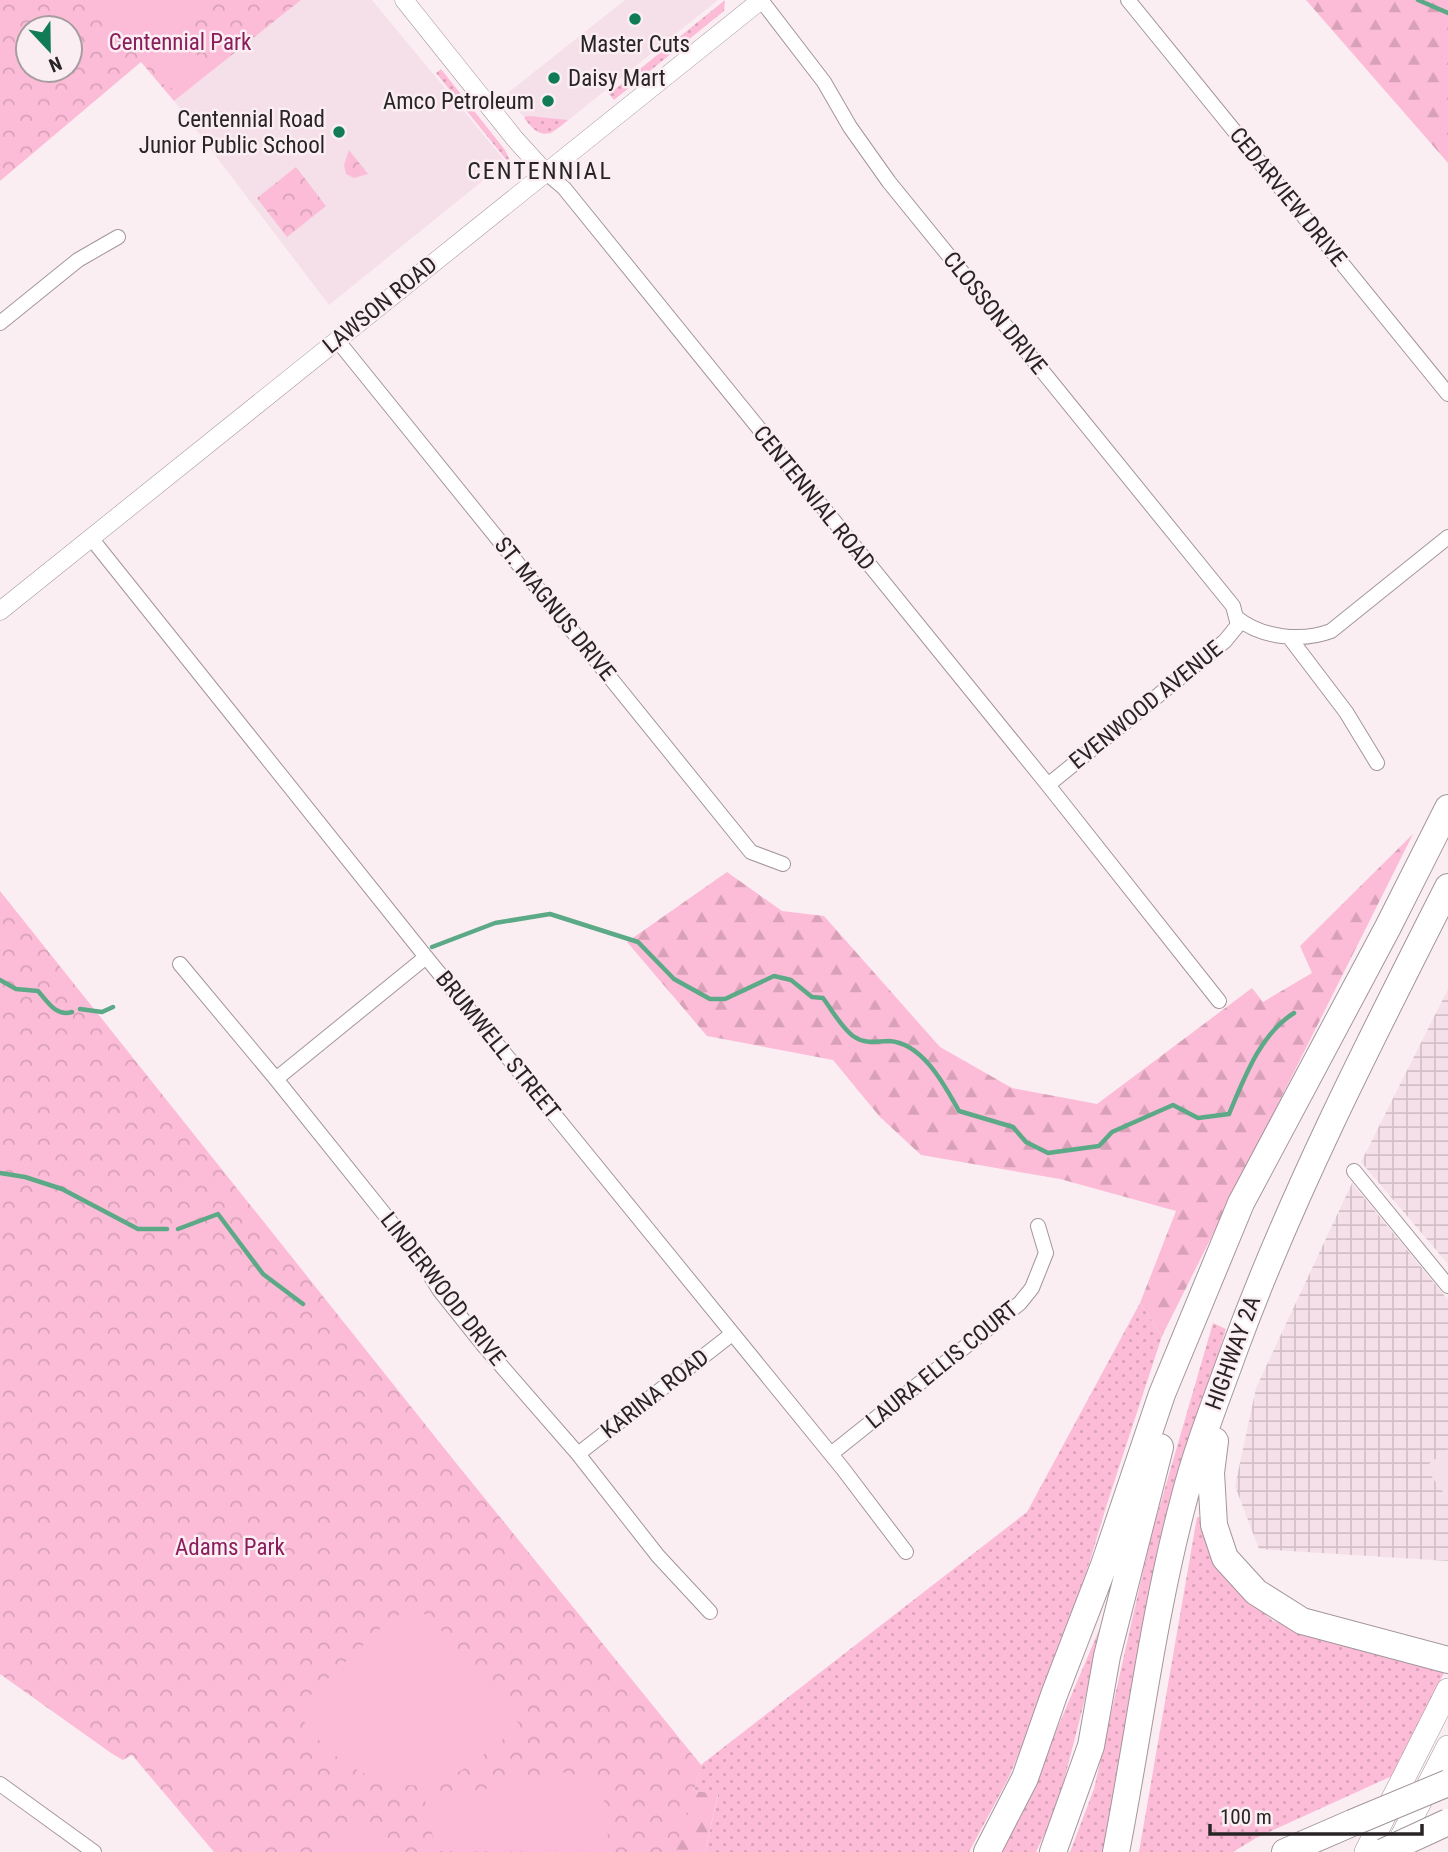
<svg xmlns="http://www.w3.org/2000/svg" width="1448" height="1852" viewBox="0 0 1448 1852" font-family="'Roboto Condensed',sans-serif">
  <defs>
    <pattern id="industrial-grid" width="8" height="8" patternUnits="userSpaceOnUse" patternTransform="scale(1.75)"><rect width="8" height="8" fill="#f5dfe8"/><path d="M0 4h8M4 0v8" fill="none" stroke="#d2bfc7"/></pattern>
    <pattern id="grass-dots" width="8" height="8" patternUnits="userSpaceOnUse" patternTransform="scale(1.75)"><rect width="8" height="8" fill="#fcbcd7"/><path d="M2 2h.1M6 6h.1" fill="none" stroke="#d8a1b8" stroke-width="1.8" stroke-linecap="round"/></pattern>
    <pattern id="forest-firs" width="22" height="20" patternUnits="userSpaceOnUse" patternTransform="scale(1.75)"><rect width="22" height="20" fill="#fcbcd7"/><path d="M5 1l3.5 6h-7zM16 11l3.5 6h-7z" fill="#d8a1b8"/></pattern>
    <pattern id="park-crowns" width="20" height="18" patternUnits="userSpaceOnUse" patternTransform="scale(1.75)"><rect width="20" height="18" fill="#fcbcd7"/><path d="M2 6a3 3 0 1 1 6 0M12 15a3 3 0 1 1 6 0" fill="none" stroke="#d8a1b8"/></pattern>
  </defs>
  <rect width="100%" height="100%" fill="#fbeef3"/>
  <!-- built -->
  <path fill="#f5dfe8" d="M 301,0 L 372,0 L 506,162 L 329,305 L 174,101 Z
    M 625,0 L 718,0 L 551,134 L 534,129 L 505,95 Z
    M 1448,1449 L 1448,1499 L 1425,1467 Z"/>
  <!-- industrial -->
  <path fill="url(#industrial-grid)" d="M 1448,989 L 1448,1264 L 1361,1162 Z
    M 1352,1183 L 1448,1300 L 1448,1449 L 1425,1467 L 1448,1499 L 1448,1561 L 1259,1549 L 1235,1486 L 1256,1388 Z"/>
  <!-- grass -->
  <path fill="url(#grass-dots)" d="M 725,0 L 724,11 L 614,100 L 609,94 Z
    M 441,69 L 505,150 L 510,161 L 508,162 L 436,73 Z
    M 527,116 L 528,116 L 568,120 C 549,136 541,141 524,118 Z
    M 1140,1303 L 1162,1336 L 1107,1504 L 1060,1660 L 1008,1779 L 969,1852 L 705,1852 L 718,1795 L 694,1791 L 702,1764 L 1027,1512 Z
    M 1213,1323 L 1226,1329 L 1158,1547 L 1103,1852 L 1070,1852 L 1094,1789 L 1151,1536 Z
    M 1197,1517 L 1206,1518 L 1238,1591 L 1273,1621 L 1445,1671 L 1392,1776 L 1256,1838 L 1233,1852 L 1139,1852 Z
    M 1108,1609 L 1057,1808 L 1036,1852 L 998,1852 L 1031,1790 Z"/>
  <!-- forest -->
  <path fill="url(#forest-firs)" d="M 1306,0 L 1448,0 L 1448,163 Z
    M 1413,834 L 1162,1336 L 1140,1303 L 1176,1211 L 1060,1179 L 921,1155 L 880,1117 L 833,1060 L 707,1036 L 627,942 L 727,872 L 782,911 L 824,916 L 940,1047 L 1012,1088 L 1097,1104 L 1252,988 L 1263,1002 L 1312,973 L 1300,946 Z
    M 662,1787 L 718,1794 L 705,1852 L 648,1852 Z"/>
  <!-- park -->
  <path fill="url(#park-crowns)" fill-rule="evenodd" d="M 0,0 L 301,0 L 174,101 L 141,62 L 0,181 ZM 28,28 L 70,28 L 70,70 L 28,70 Z
    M 349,150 L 368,174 L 354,178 L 346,174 L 344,165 Z
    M 296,167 L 326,206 L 287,237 L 257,198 Z
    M 0,891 L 452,1458 L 702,1766 L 674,1852 L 214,1852 L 132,1755 L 123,1760 L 111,1753 L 0,1674 Z"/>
  <!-- pitch -->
  <path fill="#fcbcd7" d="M 94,0 L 207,0 L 140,55 Z
    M 167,38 C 187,38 193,50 204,64 L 172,88 L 166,87 L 143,55 Z
    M 407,1609 L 420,1609 L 428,1618 L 430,1617 L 520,1725 C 499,1742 478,1761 455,1774 C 410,1798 366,1781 330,1751 C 317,1740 306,1723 295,1710 L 381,1628 Z
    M 568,1772 L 569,1775 L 588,1772 L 600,1782 L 608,1819 L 606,1820 L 610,1852 L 439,1851 L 428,1823 L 425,1799 L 550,1778 L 549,1775 Z
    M 363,1823 L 389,1852 L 331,1852 Z"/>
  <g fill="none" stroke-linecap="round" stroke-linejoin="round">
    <!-- stream -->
    <path stroke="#5ca987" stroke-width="4.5" d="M 1418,0 L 1448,13
      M 432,947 L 495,923 L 550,914 L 638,942 L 674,979 L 710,999 L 725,999 L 774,976 L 791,980 L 812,997 L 823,998 C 832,1010 841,1027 853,1036 C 866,1045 876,1041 889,1041 C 923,1043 945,1086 959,1111 L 1013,1127 L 1026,1142 L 1048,1153 L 1099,1146 L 1112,1132 L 1173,1105 L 1198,1118 L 1229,1114 C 1244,1079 1260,1034 1294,1013
      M 0,980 L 16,989 L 38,991 C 48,1002 56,1017 72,1012
      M 80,1009 L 102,1012 L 113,1007
      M 0,1173 L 25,1177 L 62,1189 L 138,1229 L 167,1229
      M 178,1229 L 218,1214 L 263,1274 L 303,1304"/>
    <defs>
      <path id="minor" d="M 761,0 L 824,82 L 850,127 L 889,182 L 1233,606 L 1238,625 L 1225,641 L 1048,785
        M 1128,0 L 1448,394
        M 545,172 L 564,188 L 1048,785 L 1219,1001
        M 0,323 L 78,260 L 118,237
        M 337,340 L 751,852 L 783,864
        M 91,538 L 426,957 L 843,1469 L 906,1552
        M 1237,618 C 1262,638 1302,642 1331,631 L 1448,537
        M 1289,637 L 1346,712 L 1377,763
        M 180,964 L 276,1079 L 418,1256 L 440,1291 L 484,1346 L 578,1454 L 658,1556 L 710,1612
        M 276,1079 L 426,957
        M 1354,1171 L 1448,1286
        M 578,1454 L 732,1334
        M 831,1454 L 1020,1303 L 1032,1288 L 1046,1253 L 1038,1226
        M 0,1784 L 94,1852"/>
      <path id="tertiary" d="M 404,0 L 515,139 L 545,172
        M 0,611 L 761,0"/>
      <path id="primary" d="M 1366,1852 L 1448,1690
        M 1394,1852 L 1448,1747"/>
      <path id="motorway" d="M 1215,1441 L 1211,1473 L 1214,1525 L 1225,1558 L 1256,1592 L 1302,1621 L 1448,1660
        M 987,1852 L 1025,1778 L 1054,1695 L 1104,1565 L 1162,1394 L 1241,1203 L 1388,927 L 1448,808
        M 1053,1852 L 1091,1746 L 1107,1656 L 1160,1447
        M 1116,1852 C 1139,1734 1153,1615 1184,1499 C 1197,1448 1217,1398 1235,1348 C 1294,1189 1371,1039 1448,887
        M 1285,1852 L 1352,1823"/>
    </defs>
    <!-- minor casing -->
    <use href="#minor" stroke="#a3969b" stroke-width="16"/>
    <!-- tertiary casing -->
    <use href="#tertiary" stroke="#a3969b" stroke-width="19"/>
    <!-- primary casing -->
    <use href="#primary" stroke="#a3969b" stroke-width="24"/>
    <!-- motorway casing -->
    <use href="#motorway" stroke="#a3969b" stroke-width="28"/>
    <!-- minor -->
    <use href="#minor" stroke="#fff" stroke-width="14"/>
    <!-- tertiary -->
    <use href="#tertiary" stroke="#fff" stroke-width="18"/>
    <!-- primary -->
    <use href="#primary" stroke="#fff" stroke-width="23"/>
    <!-- motorway -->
    <use href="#motorway" stroke="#fff" stroke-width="26"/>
    <defs>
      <path id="motorway-bridge" d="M 1352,1823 L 1448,1783
        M 1383,1852 L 1448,1822"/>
    </defs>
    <!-- motorway-bridge casing -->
    <use href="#motorway-bridge" stroke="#a3969b" stroke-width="28" stroke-linecap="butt"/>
    <!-- motorway-bridge -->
    <use href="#motorway-bridge" stroke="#fff" stroke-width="26"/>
  </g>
  <!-- markers -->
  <g fill="#117b55" stroke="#fbeef3" stroke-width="2.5">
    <circle cx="635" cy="19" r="7"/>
    <circle cx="554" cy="78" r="7"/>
    <circle cx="548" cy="101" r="7"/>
    <circle cx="339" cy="132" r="7"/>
  </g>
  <g text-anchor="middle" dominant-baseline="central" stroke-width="5" stroke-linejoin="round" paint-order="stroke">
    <!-- park labels -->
    <g font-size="23" fill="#8c1d5b" stroke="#fbeef3">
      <text x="180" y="42">Centennial Park</text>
      <text x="230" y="1547">Adams Park</text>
    </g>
    <!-- poi labels -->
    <g font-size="23" fill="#282325" stroke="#fbeef3" text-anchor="end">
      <text x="635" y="44" text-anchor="middle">Master Cuts</text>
      <text x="568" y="78" text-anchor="start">Daisy Mart</text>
      <text x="534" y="101">Amco Petroleum</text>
      <text x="325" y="119">Centennial Road<tspan x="325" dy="26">Junior Public School</tspan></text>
    </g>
    <!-- street labels -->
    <g font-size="23" fill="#282325" stroke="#fbeef3">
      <text transform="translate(1288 197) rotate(51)">CEDARVIEW DRIVE</text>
      <text transform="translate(380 305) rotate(-39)">LAWSON ROAD</text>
      <text transform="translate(995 313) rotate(51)">CLOSSON DRIVE</text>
      <text transform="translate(814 498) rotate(51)">CENTENNIAL ROAD</text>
      <text transform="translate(555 609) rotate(51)">ST. MAGNUS DRIVE</text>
      <text transform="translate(1146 705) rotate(-39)">EVENWOOD AVENUE</text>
      <text transform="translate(498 1045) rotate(51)">BRUMWELL STREET</text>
      <text transform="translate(443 1289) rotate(52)">LINDERWOOD DRIVE</text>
      <text transform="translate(1233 1353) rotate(-70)">HIGHWAY 2A</text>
      <text transform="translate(942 1365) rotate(-39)">LAURA ELLIS COURT</text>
      <text transform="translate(655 1394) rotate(-38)">KARINA ROAD</text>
    </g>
    <!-- neighbourhood labels -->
    <g font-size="24" letter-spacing="2" fill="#282325" stroke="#fbeef3">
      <text x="540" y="171">CENTENNIAL</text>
    </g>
  </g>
  <!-- north arrow -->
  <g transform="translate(49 49) rotate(158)"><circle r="33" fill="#fbeef3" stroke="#a79da1" stroke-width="2"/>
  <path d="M0-5L12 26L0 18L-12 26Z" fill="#117b55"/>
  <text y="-10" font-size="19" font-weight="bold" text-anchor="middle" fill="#282325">N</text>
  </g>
  <!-- scale -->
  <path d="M1210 1824v10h212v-10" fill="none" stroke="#282325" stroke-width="3.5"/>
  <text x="1220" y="1824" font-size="21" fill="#282325" stroke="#fbeef3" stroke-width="5" paint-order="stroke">100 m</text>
</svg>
